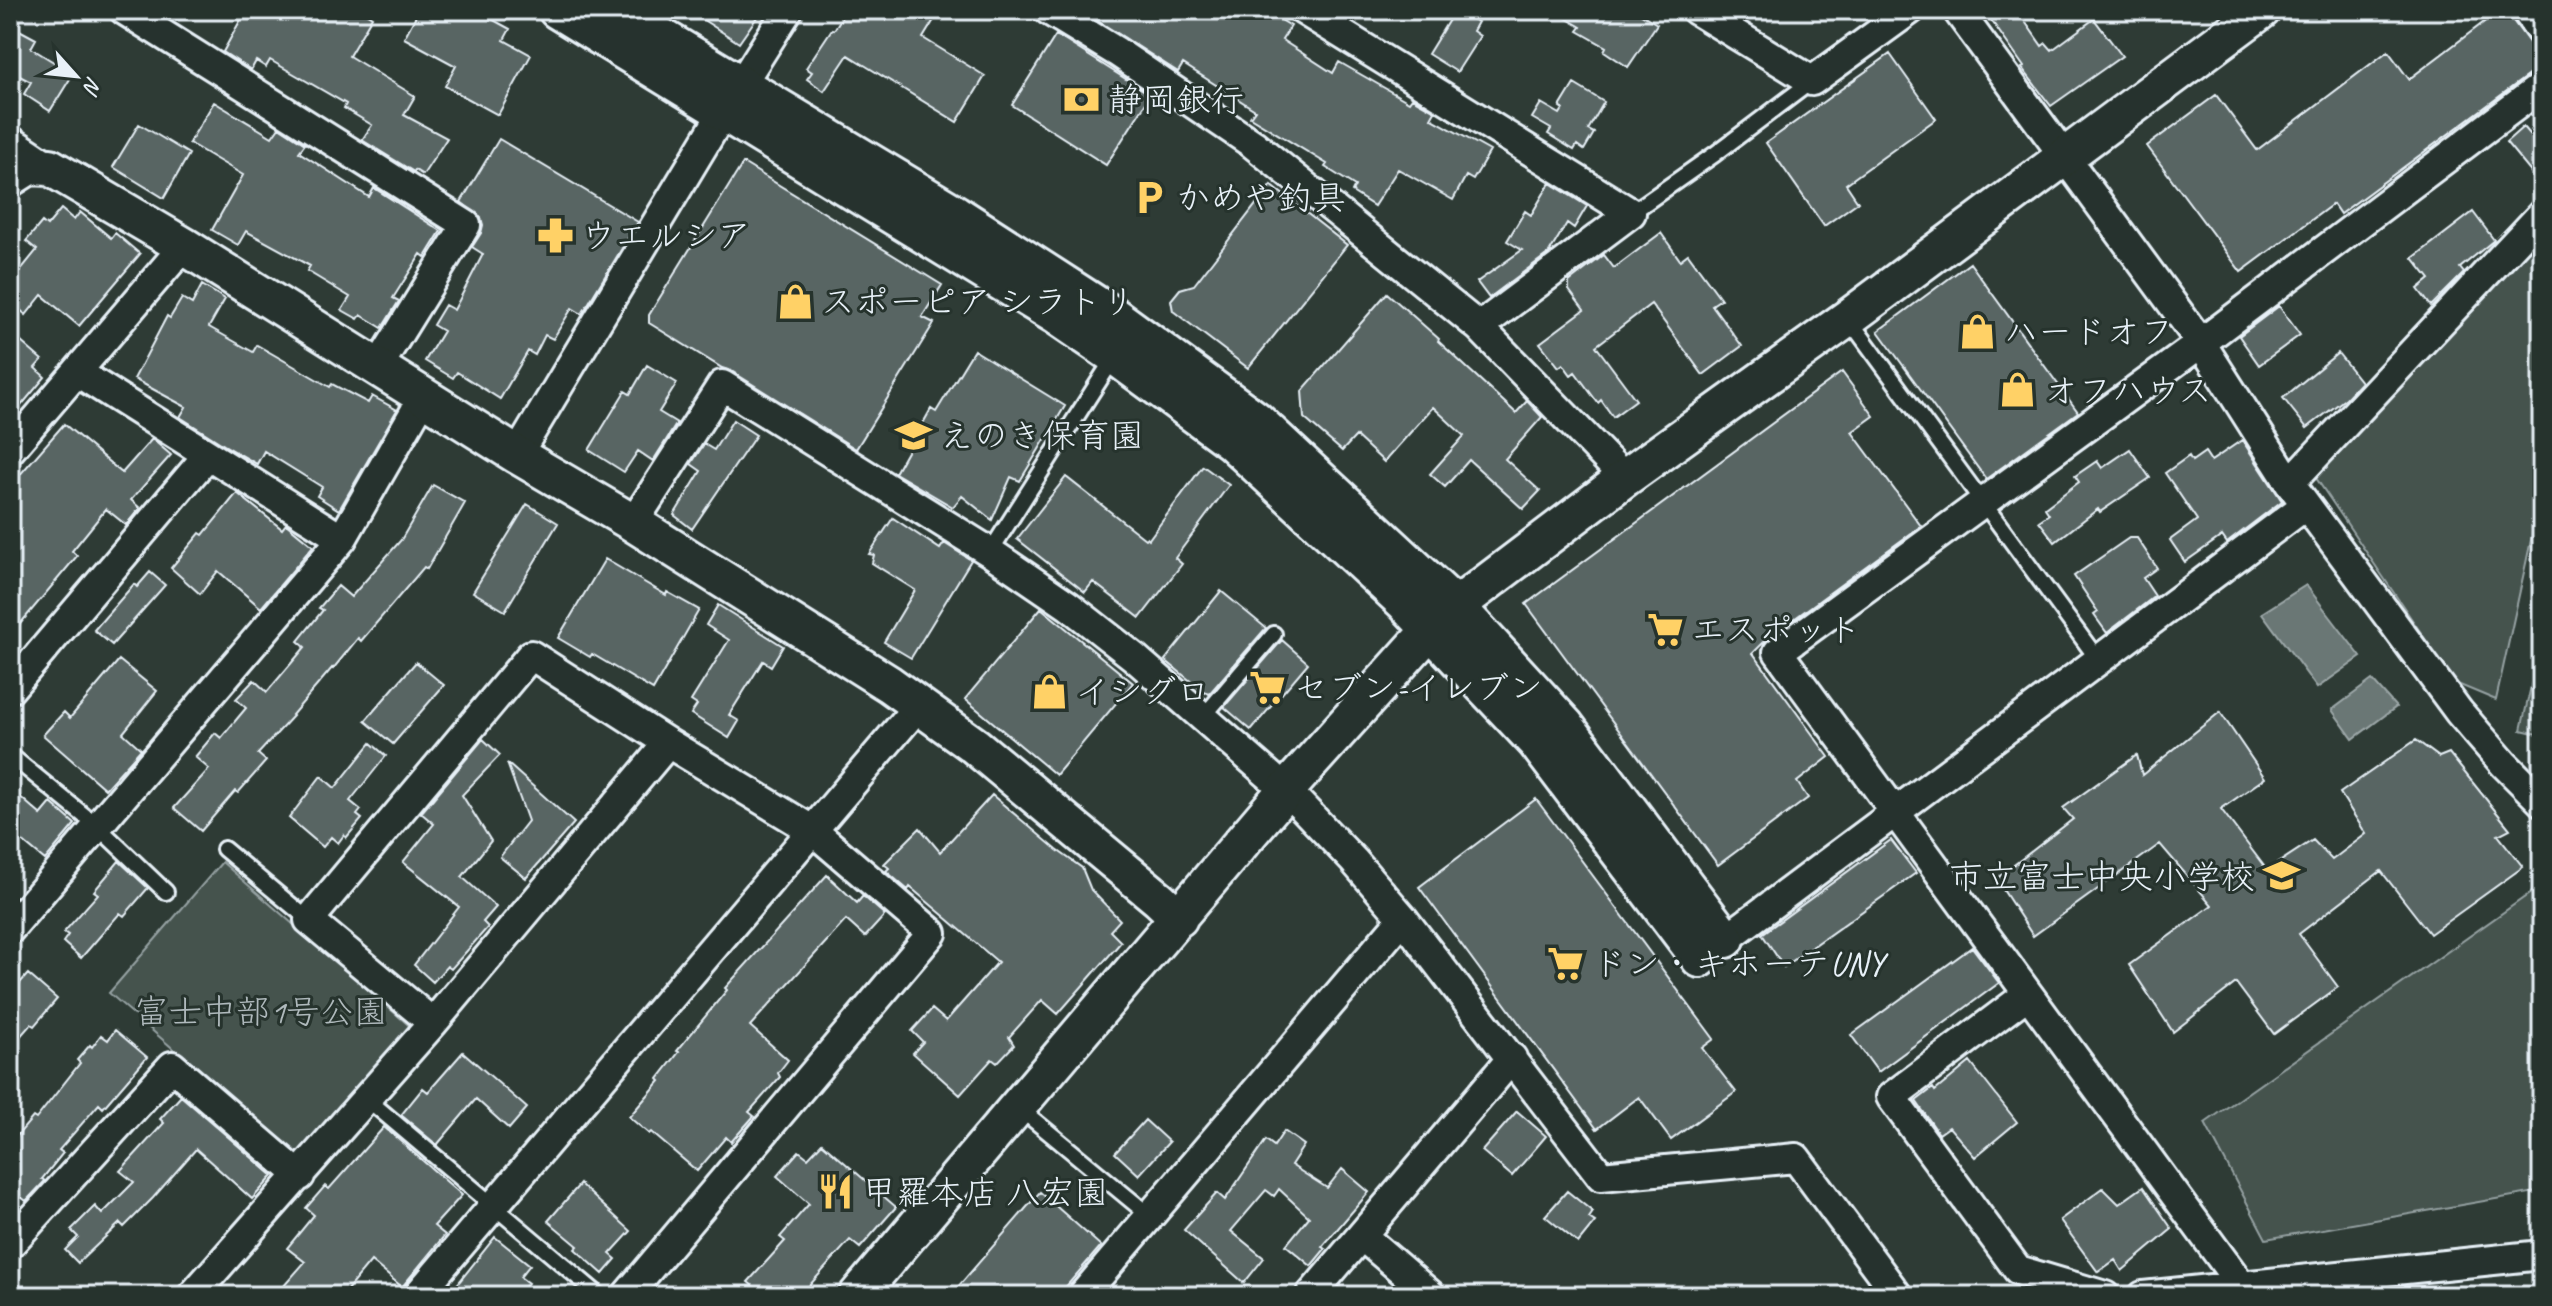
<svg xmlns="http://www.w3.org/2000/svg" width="2552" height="1306" viewBox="0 0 2552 1306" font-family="Caveat,'Klee One',sans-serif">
  <rect width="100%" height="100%" fill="#2e3b35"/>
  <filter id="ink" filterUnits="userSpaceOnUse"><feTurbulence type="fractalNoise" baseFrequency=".0125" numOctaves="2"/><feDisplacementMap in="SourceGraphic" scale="16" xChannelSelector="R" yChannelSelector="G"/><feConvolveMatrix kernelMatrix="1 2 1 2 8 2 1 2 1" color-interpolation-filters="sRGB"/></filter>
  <g filter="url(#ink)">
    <!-- green -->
    <path fill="#45524e" stroke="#96a2a3" stroke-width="2" d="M 2529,231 L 2542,240 L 2542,490 L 2496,700 L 2455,683 L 2314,475 Z
      M 2542,638 L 2542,735 L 2521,730 Z
      M 222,862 L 413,1029 L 300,1159 L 109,993 Z
      M 2542,885 L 2542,1191 L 2266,1239 L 2205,1123 Z"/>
    <!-- water -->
    <path fill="#6b7775" stroke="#9da8a9" stroke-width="2" d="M 2306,585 L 2361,657 L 2317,688 L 2262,613 Z
      M 2372,680 L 2396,707 L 2353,739 L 2332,710 Z"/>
    <!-- building -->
    <path fill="#596563" stroke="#e8f1f8" stroke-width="2" d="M 246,10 L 361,10 L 372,17 L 349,56 L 415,96 L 404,115 L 447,138 L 423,175 L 415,170 L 414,172 L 362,140 L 372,125 L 344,108 L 346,104 L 270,60 L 266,67 L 256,61 L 251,70 L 223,52 Z
      M 419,10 L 492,10 L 488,17 L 510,29 L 504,40 L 531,55 L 498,115 L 445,86 L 456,66 L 404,38 Z
      M 688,10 L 746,10 L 757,17 L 739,43 Z
      M 846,10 L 887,10 L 902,18 L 906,10 L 940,10 L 923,38 L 985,76 L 957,122 L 848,55 L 824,91 L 807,79 L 812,72 L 806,68 L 832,29 L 834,30 Z
      M 1081,10 L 1256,10 L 1269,18 L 1271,14 L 1291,26 L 1282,40 L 1333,73 L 1339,62 L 1409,102 L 1412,98 L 1435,111 L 1431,118 L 1490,151 L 1473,180 L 1466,176 L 1453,200 L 1398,169 L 1374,206 L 1352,192 L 1355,186 L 1325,167 L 1327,164 L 1250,117 L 1255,110 L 1183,64 L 1178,72 Z
      M 1455,10 L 1478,22 L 1473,31 L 1480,36 L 1457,72 L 1428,54 Z
      M 1552,10 L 1635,10 L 1657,24 L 1628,67 L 1604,51 L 1606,47 L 1578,31 L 1581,27 Z
      M 1984,10 L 2017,10 L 2042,46 L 2046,43 L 2052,50 L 2094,19 L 2122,56 L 2051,106 L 2022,68 L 2024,67 Z
      M 2500,10 L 2505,10 L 2542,60 L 2542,65 L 2340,214 L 2333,204 L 2241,272 L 2147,146 L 2216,95 L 2257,150 L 2388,51 L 2409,79 Z
      M 10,25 L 36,39 L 31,48 L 73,74 L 50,111 L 24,94 L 31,82 L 16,74 L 10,84 Z
      M 1056,35 L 1151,95 L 1106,165 L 1012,105 Z
      M 1890,54 L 1936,119 L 1846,184 L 1858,202 L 1824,226 L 1766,143 Z
      M 1574,84 L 1604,102 L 1588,130 L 1594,133 L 1584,150 L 1577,145 L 1574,150 L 1548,134 L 1551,129 L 1532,118 L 1541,103 L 1560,114 L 1563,109 L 1560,107 Z
      M 214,102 L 272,137 L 279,127 L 305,144 L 299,152 L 369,197 L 374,188 L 441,231 L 425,257 L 421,254 L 393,298 L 399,301 L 382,328 L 361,315 L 358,319 L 342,310 L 350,297 L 307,271 L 310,266 L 246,231 L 238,245 L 212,230 L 243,175 L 189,143 Z
      M 139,124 L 189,154 L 164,198 L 113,167 Z
      M 2523,127 L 2541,148 L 2533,175 L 2506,142 Z
      M 499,139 L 638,222 L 582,314 L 572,308 L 553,339 L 545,335 L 535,355 L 528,351 L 500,399 L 457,372 L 453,378 L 425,361 L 443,331 L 433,325 L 445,305 L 454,310 L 483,254 L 472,247 L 481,233 L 483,225 L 481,218 L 461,202 Z
      M 743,163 L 942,285 L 922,317 L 934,323 L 856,449 L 731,371 L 722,368 L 649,323 L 649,315 Z
      M 1550,183 L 1587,206 L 1574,228 L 1567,223 L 1549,253 L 1489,298 L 1477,282 L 1522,250 L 1507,241 L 1525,211 L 1531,215 Z
      M 1271,185 L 1347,245 L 1248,368 L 1173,311 L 1171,300 L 1180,289 L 1194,285 Z
      M 61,209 L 74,220 L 80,212 L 111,238 L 115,233 L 140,254 L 79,326 L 42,295 L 26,315 L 10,301 L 10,283 L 37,250 L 26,241 L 42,222 L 47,226 Z
      M 2473,212 L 2494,240 L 2460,268 L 2464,273 L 2431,306 L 2418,289 L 2430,279 L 2413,258 Z
      M 1661,233 L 1680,260 L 1688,254 L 1721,299 L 1712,305 L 1742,346 L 1703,375 L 1651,304 L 1596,346 L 1636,400 L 1613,417 L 1601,400 L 1598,403 L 1575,372 L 1571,375 L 1563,364 L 1559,367 L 1540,343 L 1584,310 L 1569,290 L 1569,282 L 1604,255 L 1614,268 Z
      M 1970,263 L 2078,412 L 1986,479 L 1878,331 Z
      M 202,285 L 225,299 L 209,327 L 253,352 L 257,345 L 330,387 L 332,384 L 368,403 L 372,396 L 397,410 L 339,510 L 317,496 L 322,487 L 264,451 L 257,464 L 224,445 L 180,417 L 186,407 L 134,379 L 167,316 L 170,318 L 182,298 L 192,304 Z
      M 1387,293 L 1439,339 L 1438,341 L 1516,413 L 1527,401 L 1542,417 L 1505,459 L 1540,491 L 1523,509 L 1469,460 L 1445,487 L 1430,474 L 1464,436 L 1433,407 L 1384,462 L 1356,436 L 1342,451 L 1304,418 L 1302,391 Z
      M 2279,306 L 2300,335 L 2259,365 L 2239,336 Z
      M 20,341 L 42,360 L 35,368 L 45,377 L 10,419 L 10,353 Z
      M 974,350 L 1065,406 L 1020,481 L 1011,477 L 992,520 L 962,496 L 953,507 L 895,473 L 931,409 L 936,412 Z
      M 2338,353 L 2361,382 L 2346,398 L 2307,428 L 2283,398 Z
      M 647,365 L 677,383 L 659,412 L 677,423 L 653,461 L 638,451 L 624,472 L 589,450 L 625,391 L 630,394 Z
      M 1842,372 L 1874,416 L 1852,432 L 1921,526 L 1768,638 L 1753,653 L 1829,757 L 1797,782 L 1808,798 L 1718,865 L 1526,604 Z
      M 733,420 L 756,435 L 692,529 L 674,515 L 701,471 L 691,464 L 704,444 L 714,450 Z
      M 64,424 L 122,473 L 152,439 L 171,455 L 131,500 L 140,508 L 126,525 L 106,509 L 72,551 L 77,556 L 10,636 L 10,486 Z
      M 2242,440 L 2282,501 L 2227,543 L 2222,536 L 2185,562 L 2170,540 L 2197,520 L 2165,473 L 2189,456 L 2192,461 L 2205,452 L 2211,461 Z
      M 2130,449 L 2150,478 L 2100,512 L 2098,509 L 2055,542 L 2039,521 L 2049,514 L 2045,508 L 2079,482 L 2075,476 L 2097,461 L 2102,468 Z
      M 1203,466 L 1229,485 L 1175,558 L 1182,564 L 1140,618 L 1093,582 L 1085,592 L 1017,539 L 1066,477 L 1145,539 L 1147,537 L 1149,539 Z
      M 433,485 L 465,503 L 427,569 L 424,567 L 361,641 L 358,638 L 333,669 L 332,668 L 292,715 L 293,716 L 258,754 L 266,761 L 238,793 L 235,791 L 201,831 L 174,808 L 209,769 L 195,757 L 215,733 L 221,738 L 246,708 L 236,699 L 254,680 L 267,692 L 305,647 L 298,641 L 323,610 L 319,608 L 338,586 L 351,597 L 401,540 Z
      M 237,493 L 282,529 L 286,524 L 313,546 L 261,608 L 218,571 L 200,594 L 171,568 L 200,533 L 203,535 Z
      M 527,504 L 558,523 L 505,611 L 473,592 Z
      M 893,518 L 940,549 L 944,543 L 971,560 L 911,658 L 884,642 L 915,590 L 872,563 L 874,555 L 869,554 Z
      M 2129,538 L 2137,538 L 2157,568 L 2143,578 L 2155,596 L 2107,633 L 2094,615 L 2098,612 L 2074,576 Z
      M 605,559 L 666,595 L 667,592 L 699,610 L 653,690 L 592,654 L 590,657 L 558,638 Z
      M 150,572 L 165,585 L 112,645 L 94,630 L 134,584 L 137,587 Z
      M 1221,591 L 1266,628 L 1209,694 L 1206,692 L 1205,693 L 1165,660 Z
      M 718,605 L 783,646 L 771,666 L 763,661 L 729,715 L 739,721 L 729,738 L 691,714 L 697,705 L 691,701 L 729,640 L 706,625 Z
      M 1041,608 L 1133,683 L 1056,775 L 965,699 Z
      M 1282,640 L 1308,663 L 1251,730 L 1224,707 Z
      M 119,660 L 157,691 L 123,733 L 141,749 L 105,789 L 43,735 L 64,712 L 70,718 Z
      M 416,662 L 444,685 L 393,744 L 365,721 Z
      M 2220,712 L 2265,778 L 2221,809 L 2267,870 L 2313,840 L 2332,860 L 2366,834 L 2340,793 L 2416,740 L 2439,757 L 2449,753 L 2510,829 L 2498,835 L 2523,867 L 2430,934 L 2381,871 L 2299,934 L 2338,987 L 2274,1034 L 2236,983 L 2173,1032 L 2129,965 L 2212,905 L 2160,844 L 2033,936 L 1996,879 L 2073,819 L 2063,808 L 2137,755 L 2142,775 Z
      M 483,739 L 500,755 L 462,795 L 491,841 L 462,877 L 496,907 L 483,922 L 488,927 L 451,969 L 447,966 L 433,982 L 414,965 L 459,907 L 403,862 L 434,824 L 421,813 Z
      M 371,743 L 386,756 L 350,801 L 361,810 L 357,815 L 362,819 L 346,838 L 344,835 L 338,843 L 331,837 L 323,847 L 289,818 L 321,776 L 335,788 Z
      M 507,763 L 574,823 L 526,878 L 500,857 L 528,821 Z
      M 10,788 L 41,815 L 51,803 L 75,824 L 45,860 L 10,831 Z
      M 992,795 L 1057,850 L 1082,868 L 1091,890 L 1120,920 L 1110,931 L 1121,942 L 1058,1014 L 1042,1000 L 1009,1037 L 1014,1045 L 997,1063 L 992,1059 L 960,1095 L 913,1053 L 923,1042 L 912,1031 L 932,1009 L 946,1021 L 998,962 L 910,887 L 908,890 L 886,871 L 889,868 L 884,864 L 920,828 L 940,852 Z
      M 1536,799 L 1714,1039 L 1702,1048 L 1736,1092 L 1671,1140 L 1639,1097 L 1597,1129 L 1419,887 Z
      M 1891,840 L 1916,873 L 1784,967 L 1762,934 Z
      M 119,861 L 148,888 L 124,916 L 120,913 L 81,958 L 63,942 L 68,935 L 64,932 L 98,894 L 94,891 Z
      M 827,875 L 857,903 L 863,896 L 885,915 L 865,937 L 846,920 L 750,1026 L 788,1060 L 778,1073 L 780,1077 L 749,1112 L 754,1116 L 731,1142 L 726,1137 L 697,1171 L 651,1132 L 649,1134 L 629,1117 L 660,1081 L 658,1079 L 679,1052 L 677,1051 L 727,990 L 725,988 Z
      M 1972,947 L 1999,983 L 1878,1072 L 1851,1035 Z
      M 28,974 L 57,999 L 34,1026 L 31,1024 L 10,1048 L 10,994 Z
      M 115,1030 L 147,1057 L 103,1108 L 99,1104 L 59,1150 L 63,1153 L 42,1179 L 45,1181 L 26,1201 L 21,1197 L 10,1211 L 10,1144 L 33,1117 L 36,1119 L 80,1063 L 77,1060 L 90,1045 L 92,1047 L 101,1035 L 108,1040 Z
      M 463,1052 L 527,1108 L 509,1129 L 476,1099 L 437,1145 L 401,1115 L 423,1088 L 428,1092 Z
      M 1970,1062 L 2017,1122 L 1975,1157 L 1949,1127 L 1939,1134 L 1916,1101 L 1933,1088 L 1935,1091 Z
      M 181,1096 L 273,1176 L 252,1199 L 196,1149 L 153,1198 L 124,1227 L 120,1223 L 78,1263 L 65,1250 L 78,1237 L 71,1230 L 95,1206 L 102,1214 L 134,1182 L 120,1171 L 164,1123 L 160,1119 Z
      M 1517,1111 L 1546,1136 L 1512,1176 L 1482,1151 Z
      M 1145,1120 L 1169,1142 L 1139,1175 L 1115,1153 Z
      M 384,1127 L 462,1195 L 434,1226 L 445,1235 L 402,1287 L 371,1261 L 342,1296 L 275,1296 L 305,1262 L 287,1248 L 314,1215 L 306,1208 L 325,1186 L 329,1189 Z
      M 1284,1131 L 1304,1145 L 1291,1165 L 1327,1188 L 1342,1169 L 1369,1192 L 1322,1247 L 1325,1249 L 1311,1266 L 1286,1245 L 1309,1217 L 1279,1189 L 1274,1196 L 1266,1190 L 1231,1231 L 1264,1258 L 1244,1283 L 1184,1230 L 1217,1193 L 1225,1200 L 1266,1140 L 1274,1146 Z
      M 822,1143 L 896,1207 L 860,1248 L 850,1240 L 800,1296 L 765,1296 L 748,1282 L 785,1241 L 780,1237 L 809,1204 L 777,1176 L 799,1151 L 808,1158 Z
      M 580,1184 L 631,1231 L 610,1254 L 616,1259 L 603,1274 L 575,1249 L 578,1246 L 548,1221 Z
      M 2143,1187 L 2172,1229 L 2122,1271 L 2115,1260 L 2098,1272 L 2060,1220 L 2103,1188 L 2119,1204 Z
      M 1567,1191 L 1593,1212 L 1589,1218 L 1595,1222 L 1578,1243 L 1545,1216 Z
      M 1040,1192 L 1101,1246 L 1058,1296 L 950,1296 Z
      M 495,1237 L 530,1265 L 520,1277 L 528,1283 L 518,1296 L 448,1296 Z"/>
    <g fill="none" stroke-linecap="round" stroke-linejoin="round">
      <defs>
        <path id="service" d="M 1631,213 L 1715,154 L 1812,81
          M 1848,318 L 2099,661
          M 990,552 L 1115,356
          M 1203,717 L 1274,634
          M 10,755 L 97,826 L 166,892
          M 224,849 L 309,920
          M 366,1098 L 600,1296
          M 1018,1107 L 1150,1216"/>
        <path id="minor" d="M 124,10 L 466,225 L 378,367
          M 1048,10 L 1117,52 L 1253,144 L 1479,327 L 1625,478
          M 1303,10 L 1631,213 L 1479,327
          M 1696,10 L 1812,81 L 1910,10
          M 1957,10 L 2201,343 L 2290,483 L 2459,712 L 2504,764 L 2542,802
          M 2526,10 L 2542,33
          M 10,140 L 50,167
          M 77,372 L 342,539
          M 10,450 L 184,246
          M 517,455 L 724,111 L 788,10
          M 2290,483 L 2542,214
          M 633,523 L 722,385 L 990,552 L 1069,606 L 1134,657 L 1286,790 L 1354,861 L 1403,918 L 1601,1176 L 1796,1158 L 1898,1296
          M 10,689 L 207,456
          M 10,929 L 342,539 L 424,396
          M 1711,950 L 2306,505
          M 2028,994 L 1891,1097 L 2018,1270 L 2105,1296
          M 433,1023 L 309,920 L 531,655 L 668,743 L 812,830 L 932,933 L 626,1296
          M 1362,1236 L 1432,1296
          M 10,1244 L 172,1066 L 300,1176
          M 2241,1285 L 1778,652 L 2201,343 L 2542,86
          M 192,1296 L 433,1023 L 668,743
          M 417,1296 L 919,705
          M 1082,1296 L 1403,918
          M 1310,1296 L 1512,1058
          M 2143,1296 L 2542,1255"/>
        <path id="tertiary" d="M 557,10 L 1055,315 L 1115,356 L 1232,442 L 1403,601 L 1536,742 L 1700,959
          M 617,10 L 956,214 L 1114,316 L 1255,419 L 1456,606 L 1566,726 L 1726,939
          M 10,178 L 29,166 L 50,167 L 184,246 L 517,455 L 633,523 L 889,684 L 975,746 L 1159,899 L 1179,918
          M 857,1296 L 1286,790 L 1430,630 L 1456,606 L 1625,478 L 1848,318 L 2262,10"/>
      </defs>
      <!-- service casing -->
      <use href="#service" stroke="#e8f1f8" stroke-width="20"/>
      <!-- minor casing -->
      <use href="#minor" stroke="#e8f1f8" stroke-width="34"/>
      <!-- tertiary casing -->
      <use href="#tertiary" stroke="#e8f1f8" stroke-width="42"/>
      <!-- service -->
      <use href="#service" stroke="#26332d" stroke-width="14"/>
      <!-- minor -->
      <use href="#minor" stroke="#26332d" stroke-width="28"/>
      <!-- tertiary -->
      <use href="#tertiary" stroke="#26332d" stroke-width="36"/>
    </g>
  </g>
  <!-- icons -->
  <defs>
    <symbol id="bank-bare" viewBox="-9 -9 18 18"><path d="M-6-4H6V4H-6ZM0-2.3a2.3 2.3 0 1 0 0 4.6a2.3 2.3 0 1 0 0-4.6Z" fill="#ffd166" stroke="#26332d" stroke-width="2.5" paint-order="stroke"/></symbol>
    <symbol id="parking-bare" viewBox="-9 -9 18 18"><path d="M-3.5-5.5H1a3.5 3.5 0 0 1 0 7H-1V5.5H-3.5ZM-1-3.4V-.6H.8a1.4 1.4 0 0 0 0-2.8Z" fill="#ffd166" stroke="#26332d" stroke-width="2.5" paint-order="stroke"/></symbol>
    <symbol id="pharmacy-bare" viewBox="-9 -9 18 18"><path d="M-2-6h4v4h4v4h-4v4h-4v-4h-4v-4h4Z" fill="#ffd166" stroke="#26332d" stroke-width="2.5" paint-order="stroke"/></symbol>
    <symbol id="shop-bare" viewBox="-9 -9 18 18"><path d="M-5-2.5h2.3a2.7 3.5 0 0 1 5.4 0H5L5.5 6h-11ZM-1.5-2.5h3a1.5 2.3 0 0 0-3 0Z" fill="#ffd166" stroke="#26332d" stroke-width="2.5" paint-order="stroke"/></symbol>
    <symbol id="school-bare" viewBox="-9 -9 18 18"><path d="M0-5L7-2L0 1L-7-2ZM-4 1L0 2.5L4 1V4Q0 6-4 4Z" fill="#ffd166" stroke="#26332d" stroke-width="2.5" paint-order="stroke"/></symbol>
    <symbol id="supermarket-bare" viewBox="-9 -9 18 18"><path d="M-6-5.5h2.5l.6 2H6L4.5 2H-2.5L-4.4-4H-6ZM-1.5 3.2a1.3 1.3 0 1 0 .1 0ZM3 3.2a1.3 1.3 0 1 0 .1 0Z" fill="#ffd166" stroke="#26332d" stroke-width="2.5" paint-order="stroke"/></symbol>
    <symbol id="restaurant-bare" viewBox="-9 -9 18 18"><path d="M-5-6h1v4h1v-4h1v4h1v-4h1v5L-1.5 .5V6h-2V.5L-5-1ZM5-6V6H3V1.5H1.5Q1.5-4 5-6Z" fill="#ffd166" stroke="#26332d" stroke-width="2.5" paint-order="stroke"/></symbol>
  </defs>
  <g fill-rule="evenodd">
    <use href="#bank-bare" x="1056" y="74" width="51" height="51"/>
    <use href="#parking-bare" x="1124" y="172" width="51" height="51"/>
    <use href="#pharmacy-bare" x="530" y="210" width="51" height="51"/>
    <use href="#shop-bare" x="770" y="276" width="51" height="51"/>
    <use href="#shop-bare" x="1952" y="306" width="51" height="51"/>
    <use href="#shop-bare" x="1992" y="364" width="51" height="51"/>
    <use href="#school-bare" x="888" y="410" width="51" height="51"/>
    <use href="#supermarket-bare" x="1640" y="604" width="51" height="51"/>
    <use href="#supermarket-bare" x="1242" y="662" width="51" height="51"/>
    <use href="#shop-bare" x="1024" y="666" width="51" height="51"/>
    <use href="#school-bare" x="2256" y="850" width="51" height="51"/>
    <use href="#supermarket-bare" x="1540" y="938" width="51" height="51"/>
    <use href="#restaurant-bare" x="810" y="1166" width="51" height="51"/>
  </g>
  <g text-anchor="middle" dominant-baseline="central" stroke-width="6" stroke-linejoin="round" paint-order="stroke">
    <!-- poi labels -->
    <g font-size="34" fill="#e8f1f8" stroke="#26332d" text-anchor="start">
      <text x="1108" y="99">静岡銀行</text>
      <text x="1176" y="197">かめや釣具</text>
      <text x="581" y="235">ウエルシア</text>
      <text x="821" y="301">スポーピア シラトリ</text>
      <text x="2004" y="331">ハードオフ</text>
      <text x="2044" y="390">オフハウス</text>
      <text x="940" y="435">えのき保育園</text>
      <text x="1691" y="629">エスポット</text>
      <text x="1294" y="687">セブン-イレブン</text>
      <text x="1075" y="691">イシグロ</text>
      <text x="2255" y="876" text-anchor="end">市立富士中央小学校</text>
      <text x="1592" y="963">ドン・キホーテUNY</text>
      <text x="862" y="1192">甲羅本店 八宏園</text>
    </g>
    <!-- park labels -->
    <g font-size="34" fill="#afb9bc" stroke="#26332d">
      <text x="261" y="1011">富士中部1号公園</text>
    </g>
  </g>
  <!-- margin -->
  <rect width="2552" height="1306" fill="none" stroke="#26332d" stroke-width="40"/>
  <rect x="20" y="20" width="2512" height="1266" fill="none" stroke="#e8f1f8" stroke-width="3" filter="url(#ink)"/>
  <!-- north arrow -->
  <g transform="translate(76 76) rotate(117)" stroke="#26332d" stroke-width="6" paint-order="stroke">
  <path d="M0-6L14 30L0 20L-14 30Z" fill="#e8f1f8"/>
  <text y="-12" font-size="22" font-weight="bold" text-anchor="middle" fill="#e8f1f8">N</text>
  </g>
</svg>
